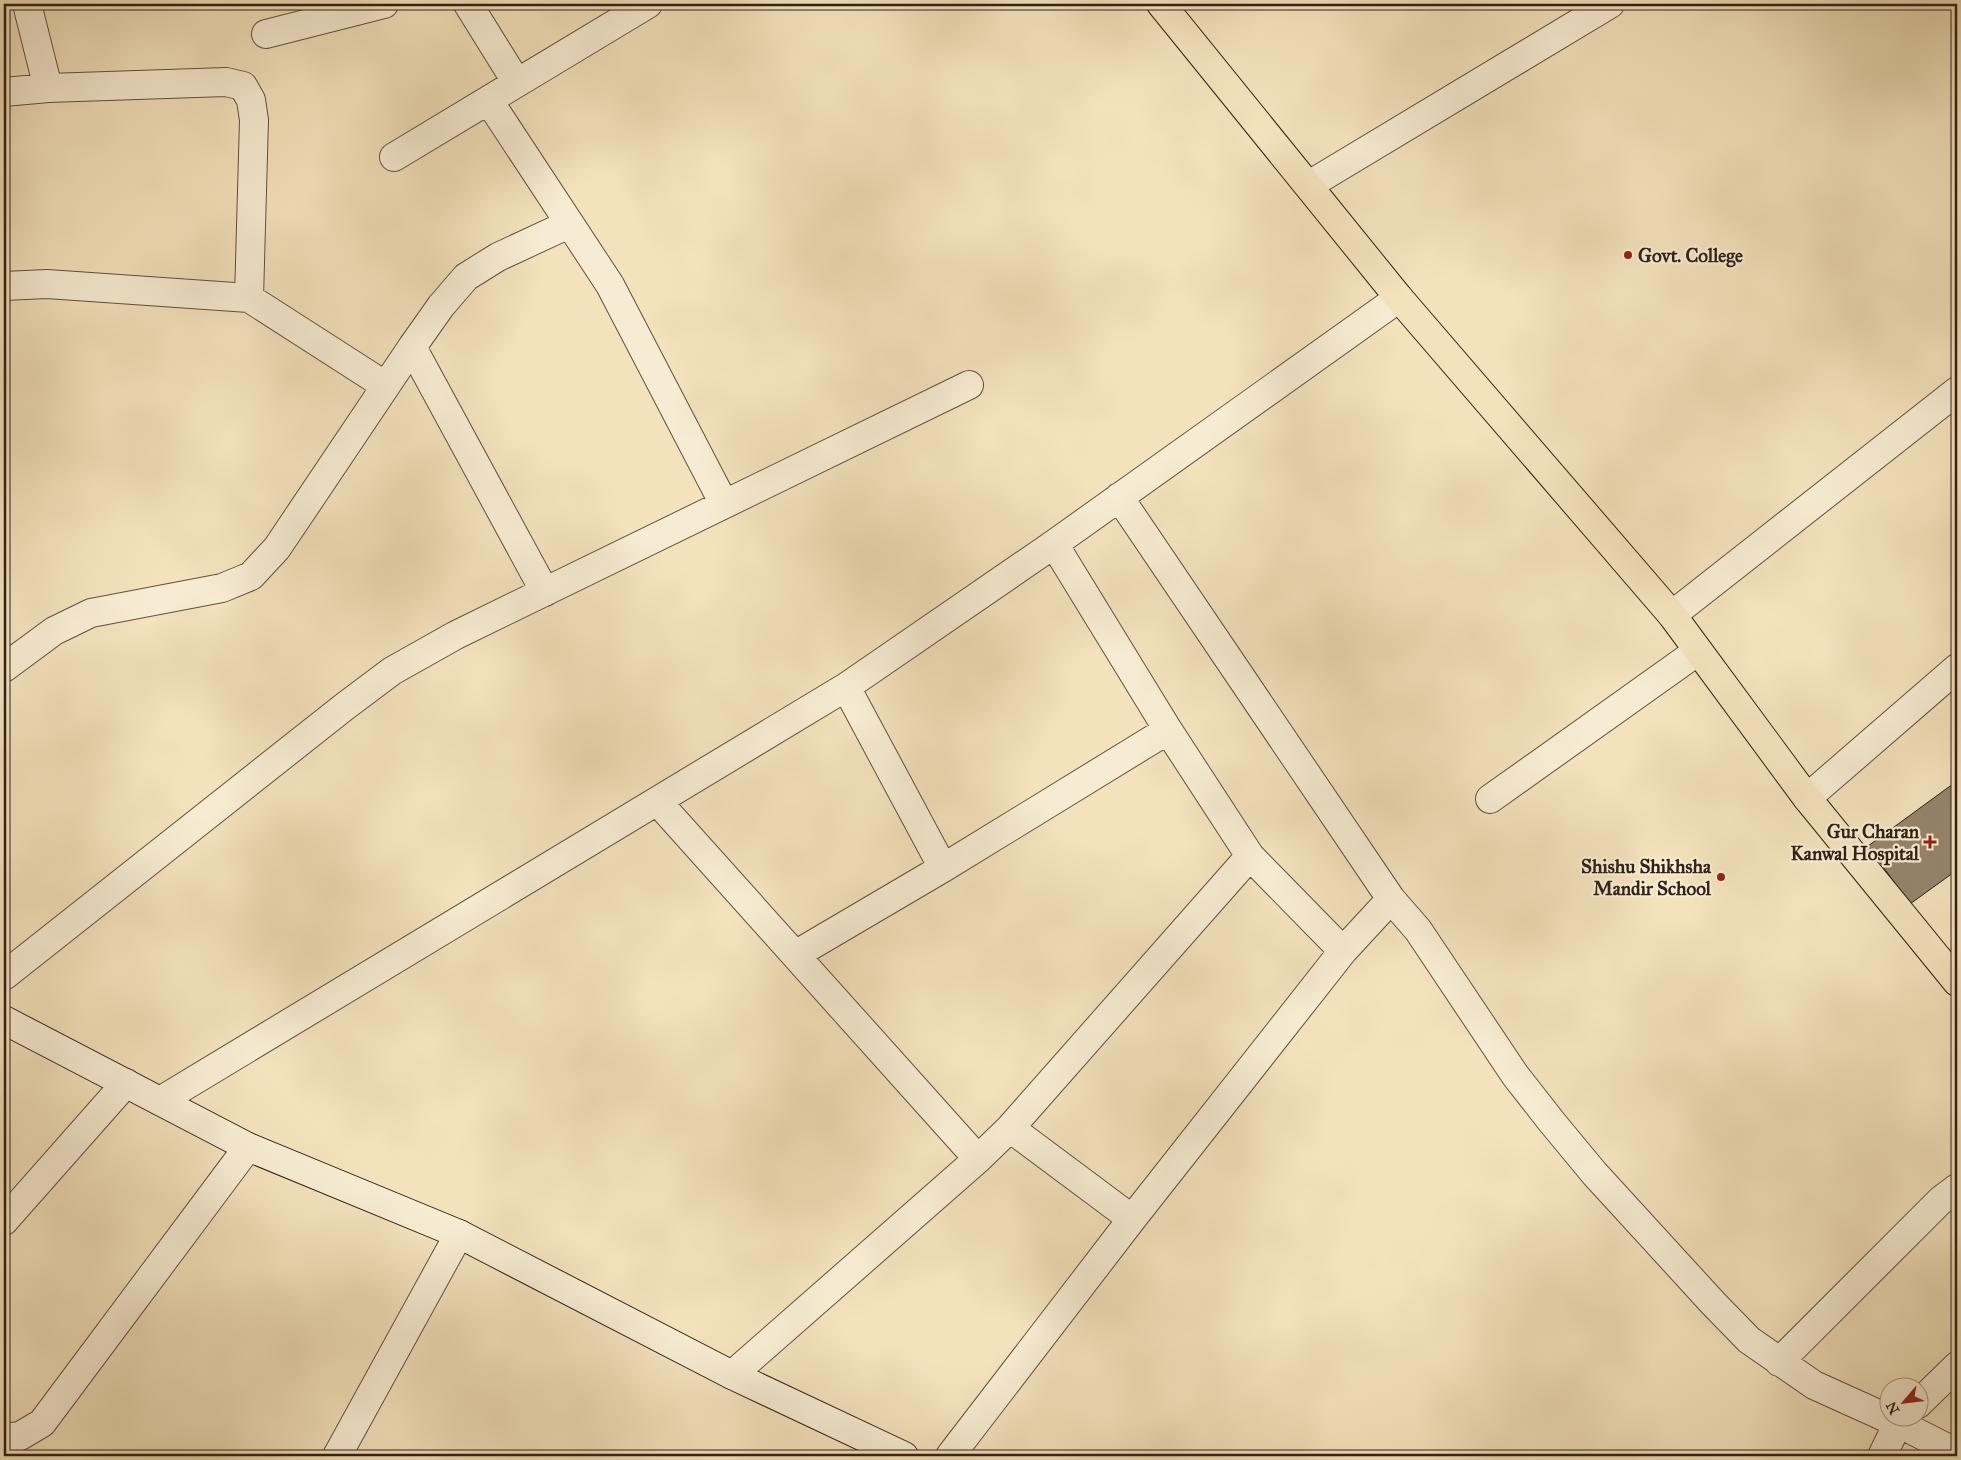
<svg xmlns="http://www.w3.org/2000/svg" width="1961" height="1460" viewBox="0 0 1961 1460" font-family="'IM FELL Great Primer',serif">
  <rect width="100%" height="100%" fill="#f3e2bc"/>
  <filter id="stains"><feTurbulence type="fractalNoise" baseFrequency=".004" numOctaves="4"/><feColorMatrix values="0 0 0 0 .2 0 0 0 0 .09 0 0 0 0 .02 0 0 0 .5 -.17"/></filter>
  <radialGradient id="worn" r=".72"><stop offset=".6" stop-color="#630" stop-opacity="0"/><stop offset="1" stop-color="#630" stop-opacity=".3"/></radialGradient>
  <!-- building -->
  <path fill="#96856d" stroke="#322018" d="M 1957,781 L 1957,870 L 1910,904 L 1868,846 Z"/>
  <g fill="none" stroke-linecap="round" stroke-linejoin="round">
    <defs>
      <path id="street" d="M 27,4 L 48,88
        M 468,4 L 517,83
        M 266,34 L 384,4
        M 4,92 L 48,88 L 226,82 L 243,86 L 251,100 L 254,120 L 249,298
        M 489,101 L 610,285 L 724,504
        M 394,157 L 648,4
        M 1309,185 L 1610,4
        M 4,286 L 47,284 L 249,298 L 386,386
        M 412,347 L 545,592
        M 1119,497 L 1391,899
        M 1054,544 L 1168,730 L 1250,856 L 1343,951
        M 1672,615 L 1957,391
        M 4,668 L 54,631 L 91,613 L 222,588 L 251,576 L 277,548 L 412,347 L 441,306 L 466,277 L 498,257 L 569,224
        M 846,687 L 943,868
        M 1807,798 L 1957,668
        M 1490,799 L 1698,651
        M 657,801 L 978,1159
        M 795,955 L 943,868 L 1168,730
        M 4,976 L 344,707 L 392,671 L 456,635 L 969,385
        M 160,1101 L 846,687 L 1054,544 L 1399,298
        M 1010,1128 L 1132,1219
        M 4,1221 L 126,1083
        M 1779,1362 L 1941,1200 L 1957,1188
        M 732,1375 L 978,1159 L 1010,1128 L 1250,856
        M 1918,1404 L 1957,1366
        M 4,1438 L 20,1436 L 42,1423 L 248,1147
        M 337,1456 L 459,1234
        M 950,1456 L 1132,1219 L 1343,951 L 1391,899 L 1418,930 L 1515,1075 L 1551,1121 L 1594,1173 L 1713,1303 L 1749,1340 L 1814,1385 L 1898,1423 L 1904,1418
        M 1882,1456 L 1898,1423 L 1957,1453"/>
      <path id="secondary" d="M 4,1020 L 248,1147 L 459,1234 L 732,1375 L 904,1456"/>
      <path id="primary" d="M 1161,4 L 1399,298 L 1672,615 L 1807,798 L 1957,982"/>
    </defs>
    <!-- street casing -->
    <use href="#street" stroke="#625041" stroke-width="30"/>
    <!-- secondary casing -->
    <use href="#secondary" stroke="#322018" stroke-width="30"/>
    <!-- primary casing -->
    <use href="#primary" stroke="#322018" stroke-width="30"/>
    <!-- street -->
    <use href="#street" stroke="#f7ecd3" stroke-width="28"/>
    <!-- secondary -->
    <use href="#secondary" stroke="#f7ecd3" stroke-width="28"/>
    <!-- primary -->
    <use href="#primary" stroke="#f3e2bc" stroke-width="28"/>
  </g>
  <!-- markers -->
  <g fill="#8f2418" stroke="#f7ecd3" stroke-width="2">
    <circle cx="1628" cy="255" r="5"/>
    <path d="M1927.5 834.5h5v5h5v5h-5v5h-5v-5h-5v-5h5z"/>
    <circle cx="1721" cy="877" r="5"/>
  </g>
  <g text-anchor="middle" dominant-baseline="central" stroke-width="4.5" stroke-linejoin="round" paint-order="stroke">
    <!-- poi labels -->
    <g font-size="19" font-weight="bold" fill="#322018" stroke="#f7ecd3" text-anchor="end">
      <text x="1638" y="255" text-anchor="start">Govt. College</text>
      <text x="1919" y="831">Gur Charan<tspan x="1919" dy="22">Kanwal Hospital</tspan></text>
      <text x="1711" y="866">Shishu Shikhsha<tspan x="1711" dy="22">Mandir School</tspan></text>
    </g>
  </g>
  <!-- margin -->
  <rect width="1961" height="1460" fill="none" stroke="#f3e2bc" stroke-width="20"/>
  <rect x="5" y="5" width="1951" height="1450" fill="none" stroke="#322018" stroke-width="2.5"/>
  <rect x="10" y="10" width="1941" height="1440" fill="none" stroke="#322018"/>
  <!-- north arrow -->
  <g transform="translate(1904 1402) rotate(242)"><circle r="24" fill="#f7ecd3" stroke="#a89a88"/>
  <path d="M0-4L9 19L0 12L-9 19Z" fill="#8f2418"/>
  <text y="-8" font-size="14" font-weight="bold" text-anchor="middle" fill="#322018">N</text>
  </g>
  <rect width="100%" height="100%" filter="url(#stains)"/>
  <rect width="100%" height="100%" fill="url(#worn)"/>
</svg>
